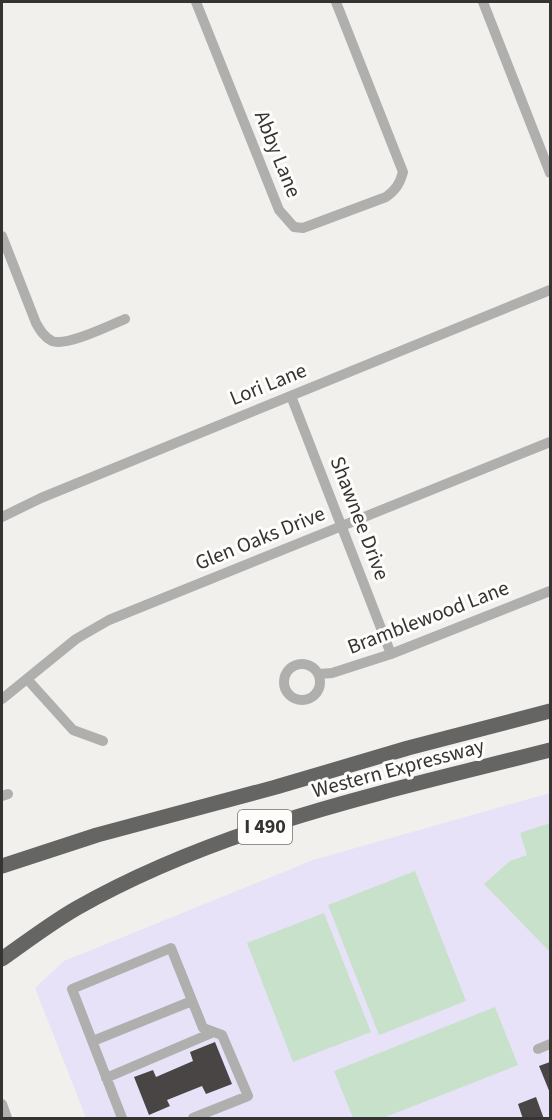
<svg xmlns="http://www.w3.org/2000/svg" width="552" height="1120" viewBox="0 0 552 1120" font-family="'Source Sans 3',sans-serif">
  <rect width="100%" height="100%" fill="#f2f0ed"/>
  <!-- education -->
  <path fill="#e8e2f8" d="M 550,793 L 550,1118 L 86,1118 L 35,988 L 64,961 L 313,860 Z"/>
  <!-- green -->
  <path fill="#c7e1ca" d="M 550,823 L 550,952 L 484,884 L 510,861 L 527,855 L 520,833 Z
    M 415,871 L 466,1001 L 379,1035 L 328,905 Z
    M 324,913 L 371,1032 L 293,1062 L 247,943 Z
    M 495,1007 L 518,1065 L 383,1118 L 353,1118 L 334,1071 Z"/>
  <!-- building -->
  <path fill="#494545" d="M 215,1042 L 232,1084 L 206,1094 L 202,1086 L 167,1100 L 170,1106 L 149,1115 L 134,1077 L 153,1070 L 156,1077 L 193,1061 L 190,1052 Z
    M 550,1062 L 550,1093 L 539,1066 Z
    M 536,1097 L 544,1119 L 523,1119 L 518,1104 Z"/>
  <g fill="none" stroke-linecap="round" stroke-linejoin="round">
    <!-- minor -->
    <path stroke="#afafae" stroke-width="10" d="M 196,2 L 279,210 L 294,227 L 303,228 L 386,197 C 396,190 400,183 403,172 L 336,2
      M 483,2 L 550,173
      M 2,236 L 36,323 C 40,330 44,337 52,341 C 66,347 111,325 125,319
      M 291,396 L 391,654
      M 2,517 L 41,498 L 550,290
      M284 682a18 18 0 1 1 36 0a18 18 0 1 1-36 0Z
      M 319,674 L 332,673 L 391,654 L 550,591
      M 27,679 L 73,730 L 103,741
      M 2,699 L 76,639 L 109,620 L 550,442
      M 2,796 L 8,794
      M 93,1041 L 192,1001
      M 538,1049 L 550,1044
      M 106,1078 L 214,1032
      M 2,1104 L 7,1118
      M 122,1118 L 72,989 L 171,948 L 203,1028 L 222,1035 L 248,1096 L 193,1118"/>
    <!-- highway -->
    <path stroke="#656663" stroke-width="15" d="M 2,866 L 97,835 L 276,787 L 408,748 L 550,711
      M 2,959 C 26,942 51,923 77,908 C 223,825 390,791 550,750"/>
  </g>
  <g text-anchor="middle" dominant-baseline="central" stroke-width="6" stroke-linejoin="round" paint-order="stroke">
    <!-- shield labels -->
    <rect fill="#fffdfb" stroke="#72706f" stroke-width="1.5" x="238" y="810" width="54" height="34" rx="4.5"/>
    <g font-size="20" font-weight="bold" fill="#353433">
      <text x="265" y="827">I 490</text>
    </g>
    <!-- street labels -->
    <g font-size="21" fill="#353433" stroke="#fffdfb">
      <text transform="translate(278 154) rotate(68)">Abby Lane</text>
      <text transform="translate(268 384) rotate(-22)">Lori Lane</text>
      <text transform="translate(360 518) rotate(69)">Shawnee Drive</text>
      <text transform="translate(260 538) rotate(-22)">Glen Oaks Drive</text>
      <text transform="translate(428 617) rotate(-21)">Bramblewood Lane</text>
      <text transform="translate(398 768) rotate(-15)">Western Expressway</text>
    </g>
  </g>
  <!-- border -->
  <rect width="552" height="1120" fill="none" stroke="#353433" stroke-width="6"/>
</svg>
